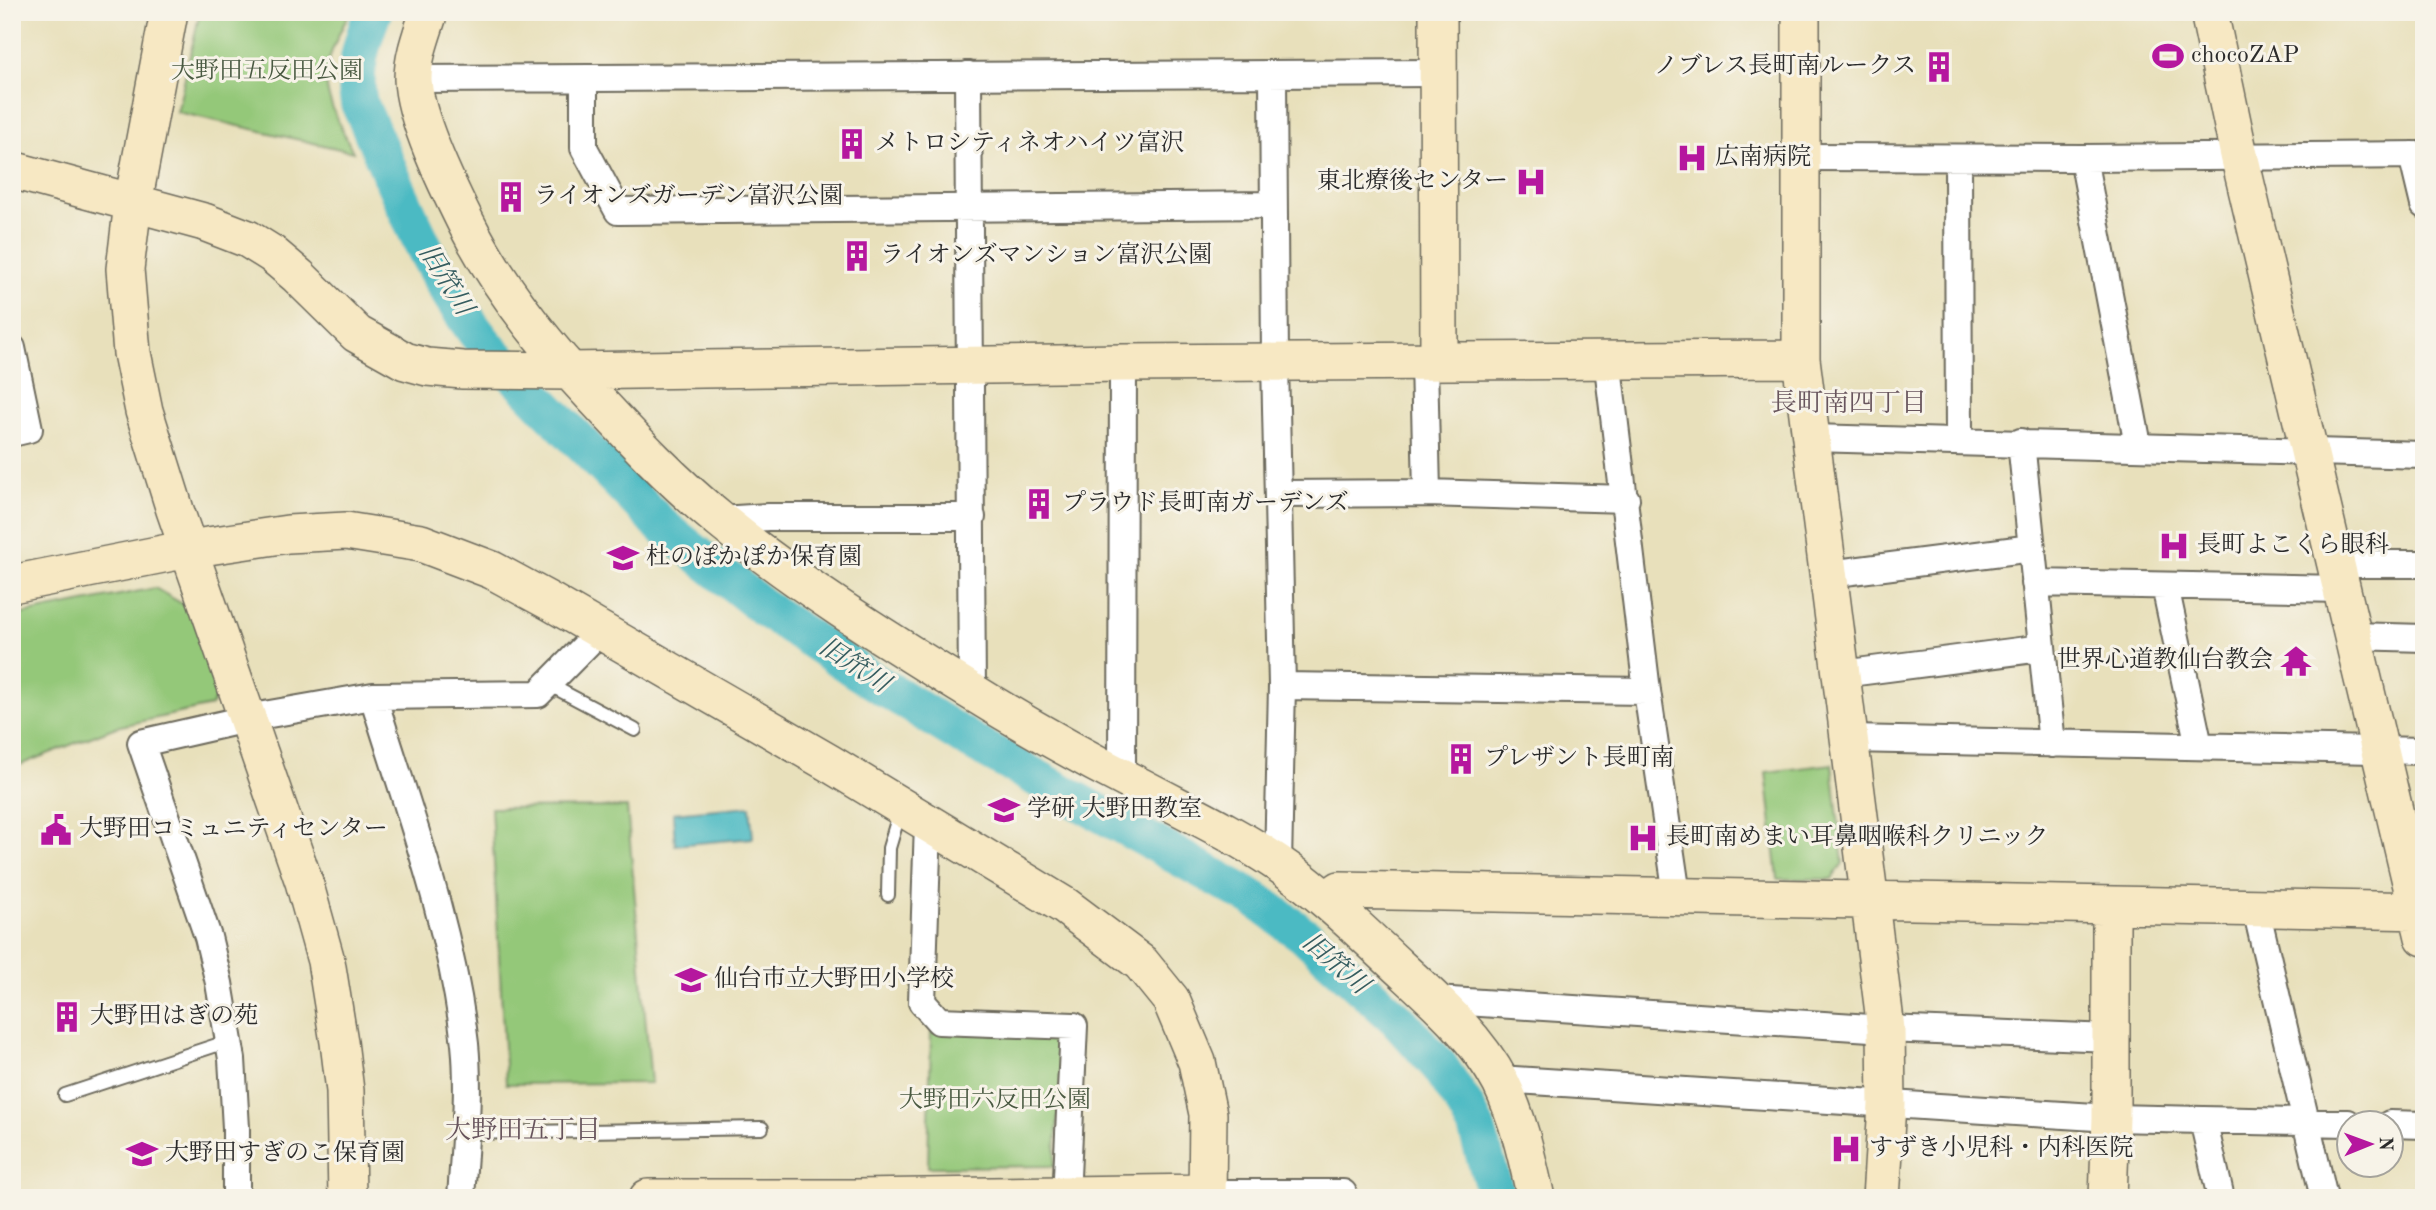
<svg xmlns="http://www.w3.org/2000/svg" width="2436" height="1210" viewBox="0 0 2436 1210" font-family="'Old Standard TT','Noto Serif JP',serif">
  <rect width="100%" height="100%" fill="#f7f3e8"/>
  <filter id="ink" filterUnits="userSpaceOnUse"><feTurbulence type="fractalNoise" baseFrequency=".0143" numOctaves="2"/><feDisplacementMap in="SourceGraphic" scale="14" xChannelSelector="R" yChannelSelector="G"/><feConvolveMatrix kernelMatrix="1 2 1 2 8 2 1 2 1" color-interpolation-filters="sRGB"/></filter>
  <filter id="wash" filterUnits="userSpaceOnUse"><feTurbulence type="fractalNoise" baseFrequency=".00686" numOctaves="4" result="noise"/><feDisplacementMap in="SourceGraphic" scale="28" xChannelSelector="R" yChannelSelector="G"/><feGaussianBlur stdDeviation="1.57" result="paint"/><feColorMatrix in="noise" values="0 0 0 0 0 0 0 0 0 0 0 0 0 0 0 0 0 1.4 0 .05"/><feComposite in="paint" operator="in"/></filter>
  <g filter="url(#wash)">
    <rect width="100%" height="100%" fill="#e8e0bb"/>
    <!-- green -->
    <path fill="#94c879" stroke="#607a52" stroke-width="2" d="M 200,12 L 350,12 C 315,79 321,86 353,152 L 177,112 Z
      M 155,588 L 191,609 L 219,693 L 211,706 L 116,727 L 12,768 L 12,616 Z
      M 1832,764 L 1843,863 L 1832,879 L 1778,879 L 1766,772 Z
      M 627,807 L 651,1083 L 506,1084 L 491,808 Z
      M 931,1032 L 1053,1036 L 1063,1047 L 1054,1166 L 928,1167 Z"/>
    <!-- water -->
    <path fill="#4bbac3" stroke="#3b7277" stroke-width="2" d="M 750,806 L 753,838 L 675,845 L 673,813 Z"/>
    <g fill="none" stroke-linecap="round" stroke-linejoin="round">
      <!-- river -->
      <path stroke="#4bbac3" stroke-width="38" d="M 373,12 C 362,41 352,73 359,103 C 399,188 428,277 490,350 L 662,526 L 764,608 L 856,670 L 972,742 L 1256,900 L 1308,938 L 1398,1020 L 1440,1067 L 1464,1104 L 1476,1127 L 1497,1198"/>
    </g>
  </g>
  <g filter="url(#ink)">
    <g fill="none" stroke-linecap="round" stroke-linejoin="round">
      <defs>
        <path id="lane" d="M 548,684 L 635,730
          M 888,895 L 889,848 L 900,811
          M 65,1095 L 229,1041
          M 465,1133 L 762,1128"/>
        <path id="street" d="M 968,75 L 972,693
          M 1273,75 L 1275,362 L 1282,686 L 1278,863
          M 413,79 L 1438,73
          M 584,79 L 584,148 L 618,211 L 1273,205
          M 2412,155 L 2424,205
          M 1802,157 L 2083,158 L 2424,155
          M 1958,158 L 1959,441
          M 2083,158 L 2138,445
          M 12,348 L 29,429 L 12,433
          M 1607,358 L 1647,691 L 1677,895
          M 1424,361 L 1427,493
          M 1812,438 L 2424,455
          M 2021,442 L 2052,744
          M 1279,494 L 1427,493 L 1626,499
          M 720,520 L 768,517 L 972,517
          M 2336,564 L 2424,564
          M 1829,574 L 2032,548
          M 2035,583 L 2342,589
          M 2165,586 L 2199,746
          M 2353,636 L 2424,638
          M 1842,674 L 2042,648
          M 1282,686 L 1647,691
          M 373,696 C 408,810 451,924 465,1044 C 470,1093 464,1149 461,1198
          M 1850,739 L 2424,751
          M 1122,778 L 1123,363
          M 928,823 L 922,1002 L 939,1021 L 1074,1026 L 1066,1198
          M 2256,909 L 2324,1198
          M 1435,1000 L 1886,1029 L 2111,1038
          M 1499,1079 L 2111,1118 L 2348,1123
          M 2203,1120 L 2221,1198
          M 2390,1124 L 2424,1125
          M 1207,1193 L 1343,1193 L 1343,1198
          M 236,1198 L 236,1128 L 232,1059 L 219,983 L 208,937 L 141,743 L 264,715 L 373,696 L 538,694 L 600,631"/>
        <path id="secondary" d="M 169,12 L 133,203 L 125,269 L 132,353 L 144,411 L 175,510 L 304,882 L 326,961 L 339,1042 L 345,1091 L 347,1198
          M 429,12 C 422,34 413,56 413,79 C 414,118 448,187 466,223 C 498,286 543,343 592,395 C 633,439 674,483 721,521 C 798,584 884,638 969,690 C 1025,725 1082,757 1141,787 C 1186,811 1233,833 1276,862 C 1321,892 1360,931 1400,968 C 1437,1002 1477,1037 1501,1083 C 1519,1120 1527,1158 1536,1198
          M 1438,12 L 1439,361
          M 1801,12 L 1801,359 L 1886,1029 L 1887,1105 L 1881,1198
          M 2209,12 L 2239,155 L 2424,937
          M 12,170 L 204,222 L 248,239 L 272,254 L 298,276 L 357,334 L 405,361 L 427,367 L 463,370 L 569,371 L 1123,363 L 1801,359
          M 12,584 L 188,549 L 288,534 L 346,531 L 421,543 L 492,570 L 551,602 L 829,763 L 1065,906 L 1141,963 L 1171,1000 L 1197,1062 L 1208,1114 L 1207,1198
          M 1326,900 L 1340,890 C 1702,896 2063,903 2424,911
          M 648,1198 L 857,1198 L 1207,1193
          M 2108,1198 L 2111,1118 L 2111,905"/>
      </defs>
      <!-- lane casing -->
      <use href="#lane" stroke="#6d6a5d" stroke-width="16"/>
      <!-- street casing -->
      <use href="#street" stroke="#6d6a5d" stroke-width="30"/>
      <!-- secondary casing -->
      <use href="#secondary" stroke="#6d6a5d" stroke-width="40"/>
      <!-- lane -->
      <use href="#lane" stroke="#fff" stroke-width="12"/>
      <!-- street -->
      <use href="#street" stroke="#fff" stroke-width="26"/>
      <!-- secondary -->
      <use href="#secondary" stroke="#f7e8c3" stroke-width="37"/>
    </g>
  </g>
  <!-- icons -->
  <defs>
    <symbol id="stadium-bare" viewBox="-9 -9 18 18"><path d="M0-5a6.5 5 0 1 0 0 10a6.5 5 0 1 0 0-10ZM-3.5-1.8h7v3.6h-7Z" fill="#b5179e" stroke="#f7f3e8" stroke-width="2.5" paint-order="stroke"/></symbol>
    <symbol id="building-bare" viewBox="-9 -9 18 18"><path d="M-4-6H4V6H1V3H-1V6H-4ZM-2.5-4.3h1.7v1.8h-1.7ZM.8-4.3h1.7v1.8H.8ZM-2.5-1h1.7V.8h-1.7ZM.8-1h1.7V.8H.8Z" fill="#b5179e" stroke="#f7f3e8" stroke-width="2.5" paint-order="stroke"/></symbol>
    <symbol id="hospital-bare" viewBox="-9 -9 18 18"><path d="M-5-5h3v3.5h4V-5h3V5h-3V1.5h-4V5h-3Z" fill="#b5179e" stroke="#f7f3e8" stroke-width="2.5" paint-order="stroke"/></symbol>
    <symbol id="school-bare" viewBox="-9 -9 18 18"><path d="M0-5L7-2L0 1L-7-2ZM-4 1L0 2.5L4 1V4Q0 6-4 4Z" fill="#b5179e" stroke="#f7f3e8" stroke-width="2.5" paint-order="stroke"/></symbol>
    <symbol id="temple-bare" viewBox="-9 -9 18 18"><path d="M0-6L5-2H3V0L6.5 2.5H4V6H1.5V3h-3V6H-4V2.5H-6.5L-3 0V-2H-5Z" fill="#b5179e" stroke="#f7f3e8" stroke-width="2.5" paint-order="stroke"/></symbol>
    <symbol id="civic-bare" viewBox="-9 -9 18 18"><path d="M-.6-6.5H3V-4.5H.6V-3L4-1V1h2V6H-6V1h2V-1L-.6-3ZM-1.2 2.5V6h2.4V2.5Z" fill="#b5179e" stroke="#f7f3e8" stroke-width="2.5" paint-order="stroke"/></symbol>
  </defs>
  <g fill-rule="evenodd">
    <use href="#stadium-bare" x="2146" y="34" width="44" height="44"/>
    <use href="#building-bare" x="1917" y="45" width="44" height="44"/>
    <use href="#building-bare" x="830" y="122" width="44" height="44"/>
    <use href="#hospital-bare" x="1670" y="136" width="44" height="44"/>
    <use href="#hospital-bare" x="1509" y="160" width="44" height="44"/>
    <use href="#building-bare" x="489" y="175" width="44" height="44"/>
    <use href="#building-bare" x="835" y="234" width="44" height="44"/>
    <use href="#building-bare" x="1017" y="482" width="44" height="44"/>
    <use href="#hospital-bare" x="2152" y="524" width="44" height="44"/>
    <use href="#school-bare" x="601" y="536" width="44" height="44"/>
    <use href="#temple-bare" x="2274" y="639" width="44" height="44"/>
    <use href="#building-bare" x="1439" y="737" width="44" height="44"/>
    <use href="#school-bare" x="982" y="788" width="44" height="44"/>
    <use href="#civic-bare" x="34" y="808" width="44" height="44"/>
    <use href="#hospital-bare" x="1621" y="816" width="44" height="44"/>
    <use href="#school-bare" x="669" y="958" width="44" height="44"/>
    <use href="#building-bare" x="45" y="995" width="44" height="44"/>
    <use href="#hospital-bare" x="1824" y="1127" width="44" height="44"/>
    <use href="#school-bare" x="120" y="1132" width="44" height="44"/>
  </g>
  <g text-anchor="middle" dominant-baseline="central" stroke-width="6" stroke-linejoin="round" paint-order="stroke">
    <!-- poi labels -->
    <g font-size="24" fill="#2b2b2b" stroke="#f7f3e8" text-anchor="start">
      <text x="2191" y="56">chocoZAP</text>
      <text x="1916" y="67" text-anchor="end">ノブレス長町南ルークス</text>
      <text x="875" y="144">メトロシティネオハイツ富沢</text>
      <text x="1715" y="158">広南病院</text>
      <text x="1508" y="182" text-anchor="end">東北療後センター</text>
      <text x="534" y="197">ライオンズガーデン富沢公園</text>
      <text x="880" y="256">ライオンズマンション富沢公園</text>
      <text x="1062" y="504">プラウド長町南ガーデンズ</text>
      <text x="2197" y="546">長町よこくら眼科</text>
      <text x="646" y="558">杜のぽかぽか保育園</text>
      <text x="2273" y="661" text-anchor="end">世界心道教仙台教会</text>
      <text x="1484" y="759">プレザント長町南</text>
      <text x="1027" y="810">学研 大野田教室</text>
      <text x="79" y="830">大野田コミュニティセンター</text>
      <text x="1666" y="838">長町南めまい耳鼻咽喉科クリニック</text>
      <text x="714" y="980">仙台市立大野田小学校</text>
      <text x="90" y="1017">大野田はぎの苑</text>
      <text x="1869" y="1149">すずき小児科・内科医院</text>
      <text x="165" y="1154">大野田すぎのこ保育園</text>
    </g>
    <!-- park labels -->
    <g font-size="24" fill="#4a5a42" stroke="#f7f3e8">
      <text x="267" y="72">大野田五反田公園</text>
      <text x="995" y="1101">大野田六反田公園</text>
    </g>
    <!-- water labels -->
    <g font-size="26" font-style="italic" fill="#365d60" stroke="#f7f3e8">
      <text transform="translate(445 280) rotate(58)">旧笊川</text>
      <text transform="translate(854 666) rotate(33)">旧笊川</text>
      <text transform="translate(1335 964) rotate(41)">旧笊川</text>
    </g>
    <!-- neighbourhood labels -->
    <g font-size="26" fill="#68555d" stroke="#f7f3e8">
      <text x="1849" y="404">長町南四丁目</text>
      <text x="523" y="1131">大野田五丁目</text>
    </g>
  </g>
  <!-- margin -->
  <rect width="2436" height="1210" fill="none" stroke="#f7f3e8" stroke-width="42"/>
  <!-- north arrow -->
  <g transform="translate(2370 1144) rotate(89)"><circle r="33" fill="#f7f3e8" stroke="#a5a39c" stroke-width="2"/>
  <path d="M0-5L12 26L0 18L-12 26Z" fill="#b5179e"/>
  <text y="-10" font-size="19" font-weight="bold" text-anchor="middle" fill="#2b2b2b">N</text>
  </g>
</svg>
